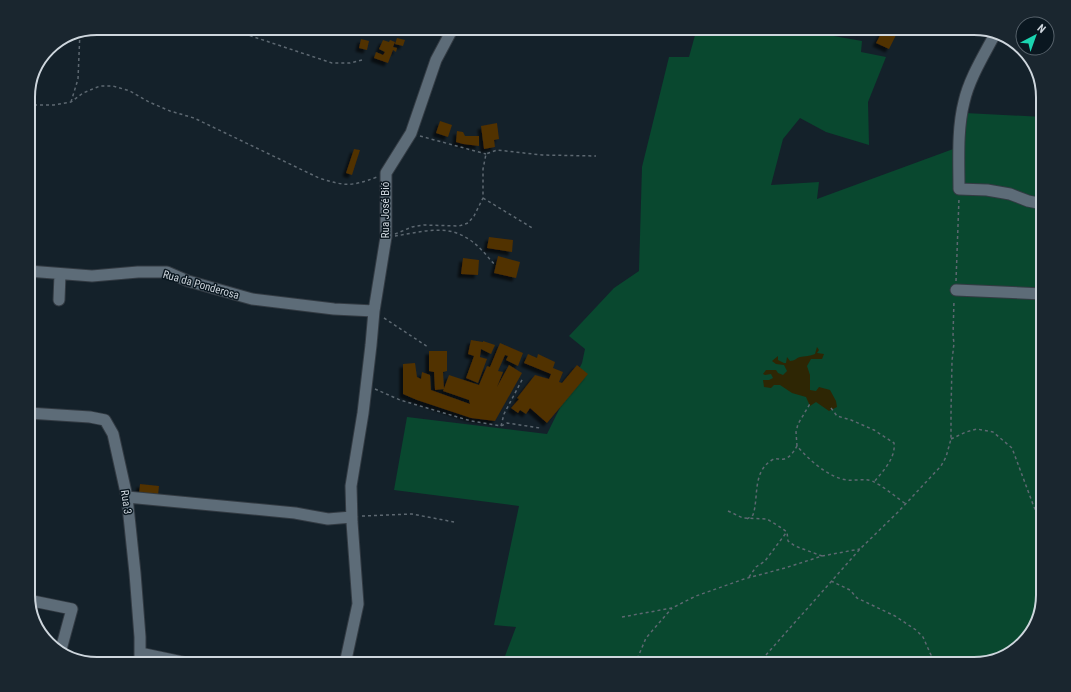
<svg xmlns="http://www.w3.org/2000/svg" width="1071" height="692" viewBox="0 0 1071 692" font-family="'Roboto Condensed',sans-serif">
  <defs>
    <filter id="shadow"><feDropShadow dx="-3.5" dy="3.5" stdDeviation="1" flood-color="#0009"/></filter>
  </defs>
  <rect width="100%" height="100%" fill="#14212a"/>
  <!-- green -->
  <path fill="#09482f" d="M 697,28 L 794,28 L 794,29 L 862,41 L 861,52 L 886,57 L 868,102 L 869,145 L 826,132 L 800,118 L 783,139 L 771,185 L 819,182 L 817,199 L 956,148 L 965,113 L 1043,117 L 1043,595 L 1031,633 L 1008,655 L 974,664 L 502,664 L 516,627 L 494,625 L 519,506 L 394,490 L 407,417 L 547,434 L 582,363 L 585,349 L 569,336 L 614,288 L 639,271 L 642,167 L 669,57 L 689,57 Z"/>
  <!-- sand -->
  <path fill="#2e2604" d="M 817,347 L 819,350 L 817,353 L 824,354 L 822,359 L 811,359 L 807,366 L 810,375 L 810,390 L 816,391 L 819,387 L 830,390 L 836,401 L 837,407 L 829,411 L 816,402 L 810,406 L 806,397 L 792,393 L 780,385 L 774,385 L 771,388 L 764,387 L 763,380 L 769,380 L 773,378 L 771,374 L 765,375 L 763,374 L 766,370 L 776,370 L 778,373 L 783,375 L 787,371 L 784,365 L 776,364 L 772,361 L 778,356 L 778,360 L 784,363 L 786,363 L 787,357 L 790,361 C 795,361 796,358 800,357 C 805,356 810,356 815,354 Z"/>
  <!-- building -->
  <path fill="#513005" filter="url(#shadow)" d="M 851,28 L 863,28 L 862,32 L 851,30 Z
    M 884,28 L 897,33 L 889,49 L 876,43 Z
    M 397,38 L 405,40 L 403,46 L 395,44 Z
    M 361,39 L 369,41 L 367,50 L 359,48 Z
    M 383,40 L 389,42 L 390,40 L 395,42 L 393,47 L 397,48 L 396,52 L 393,50 L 388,63 L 374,58 L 376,52 L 383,55 L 385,52 L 379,49 Z
    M 440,121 L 452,125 L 448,137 L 436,133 Z
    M 497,123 L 499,139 L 494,140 L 495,147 L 484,149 L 481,126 Z
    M 457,131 L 463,132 L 465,136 L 479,136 L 479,146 L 463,144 L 456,142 Z
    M 354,149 L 360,150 L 352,175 L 346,173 Z
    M 489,237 L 513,240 L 512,252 L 487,248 Z
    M 498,256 L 520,262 L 516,278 L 494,273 Z
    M 463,258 L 479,260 L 478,275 L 461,274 Z
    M 471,340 L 483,342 L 483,341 L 495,345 L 491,354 L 481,349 L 480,357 L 487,359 L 478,383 L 466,378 L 474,356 L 468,354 Z
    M 500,343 L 523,353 L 518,366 L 506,360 L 508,356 L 505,355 L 498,371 L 503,372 L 497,387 L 509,365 L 522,373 L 495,421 L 471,418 L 417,400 L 403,394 L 403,364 L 415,363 L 417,377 L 421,379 L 422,372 L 430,375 L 431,390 L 470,404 L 469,400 L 443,391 L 449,375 L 479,385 L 487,366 L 490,367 Z
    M 429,351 L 447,351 L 447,371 L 443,372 L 444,389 L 435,390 L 434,372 L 429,371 Z
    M 528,354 L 537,358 L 538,354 L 555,362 L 553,368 L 563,372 L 559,382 L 562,383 L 577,365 L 588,374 L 547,423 L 530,408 L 526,414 L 520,410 L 518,413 L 511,408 L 519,399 L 517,398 L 535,375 L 549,379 L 551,374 L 524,363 Z
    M 140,484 L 159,486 L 158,496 L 139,494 Z"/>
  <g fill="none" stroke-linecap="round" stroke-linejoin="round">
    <defs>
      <path id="minor" d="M 995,34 C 984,55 969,79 964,102 C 957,129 959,161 959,189 L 987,190 L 1010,194 L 1028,201 L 1043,204
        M 28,271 L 92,276 L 138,272 L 167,272 L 188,281 L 252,299 L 334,309 L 374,311
        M 956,290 L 1043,294
        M 59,300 L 60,274
        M 28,413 L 90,417 L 105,420 L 113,434 L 127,497 L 135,573 L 140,637 L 140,664
        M 127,497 L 295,513 L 328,519 L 352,517
        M 28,600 L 72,609 L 60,653
        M 140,653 L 192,664
        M 345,664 L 358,604 L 352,522 L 351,486 L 363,413 L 371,345 L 374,311 L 386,237 L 386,173 L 411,133 L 436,60 L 453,28"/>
    </defs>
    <!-- minor casing -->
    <use href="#minor" stroke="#333b43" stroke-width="13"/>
    <!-- path -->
    <path stroke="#5d6871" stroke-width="1.5" stroke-dasharray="3 3" stroke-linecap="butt" d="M 227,28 L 332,63 L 350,63 L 362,60
      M 71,102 L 78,79 L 80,31
      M 28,105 L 54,105 L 71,102 L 83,93 L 100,86 L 113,86 L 130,91 L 149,102 L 170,111 L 194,118 L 319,178 C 344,186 351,187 377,177
      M 420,136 L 486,154
      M 483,198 L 534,229
      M 395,234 L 412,227 L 424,225 L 459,226 L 468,223 L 474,216 L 483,198 L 483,169 L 486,154 L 497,150 L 542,155 L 596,156
      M 395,236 C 417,233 444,224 465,237 C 477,243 486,255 495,265
      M 956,281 L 959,198
      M 384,318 L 428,347
      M 375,389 L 400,400 L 471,421 L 501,426 L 507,423 L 540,428
      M 831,408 L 837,416 L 851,420 L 874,430 L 894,443 C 896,458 883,471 874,482
      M 501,426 L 504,414 L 523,378
      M 951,439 L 966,432 L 977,429 L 993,432 L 1012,448 L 1034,507 L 1043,524
      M 797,446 L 796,432 L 798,424 L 811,402
      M 728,511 L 743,518 L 767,519 L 780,527 L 787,532 L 788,541 L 795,546 L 822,556
      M 362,516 L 412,514 L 454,522
      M 747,519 L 753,515 C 759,497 752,472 772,460 C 776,457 779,460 784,459 C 790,458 794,451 797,446 C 808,459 829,478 847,480 C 856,481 863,478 872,481 C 882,485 897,498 906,504
      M 749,577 L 756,567 L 765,561 L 786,533
      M 831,581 L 850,590 L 857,598 L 895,616 L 916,630 L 923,637 L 931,655 L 932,664
      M 622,617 L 672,608 L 696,596 L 744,579 L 785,568 L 822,556 L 860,549
      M 638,657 L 654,660 L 675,662 L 717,662 L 734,664
      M 635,664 L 646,638 L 672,608
      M 758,664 L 860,549 L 898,512 L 941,466 L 946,457 L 951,439 L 951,413 L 952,361 L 954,343 L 953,336 L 954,300"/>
    <!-- minor -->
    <use href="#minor" stroke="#5d6c78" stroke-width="11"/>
  </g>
  <g text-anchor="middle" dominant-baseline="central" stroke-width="3" stroke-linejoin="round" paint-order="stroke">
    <!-- street labels -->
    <g font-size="11" fill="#ced6dd" stroke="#0a1720">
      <text transform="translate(385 210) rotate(-90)">Rua José Bió</text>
      <text transform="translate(201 285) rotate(16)">Rua da Ponderosa</text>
      <text transform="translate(126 502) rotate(82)">Rua 3</text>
    </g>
  </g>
  <!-- crop -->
  <path d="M0 0H1071V692H0ZM97 35H974A62 62 0 0 1 1036 97V595A62 62 0 0 1 974 657H97A62 62 0 0 1 35 595V97A62 62 0 0 1 97 35Z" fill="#1a262f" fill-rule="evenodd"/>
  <path fill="none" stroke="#ced6dd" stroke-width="2" d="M97 35H974A62 62 0 0 1 1036 97V595A62 62 0 0 1 974 657H97A62 62 0 0 1 35 595V97A62 62 0 0 1 97 35Z"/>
  <!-- north arrow -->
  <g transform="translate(1035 36) rotate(41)"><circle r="19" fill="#0a1720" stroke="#58636c"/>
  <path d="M0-3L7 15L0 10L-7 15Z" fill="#1bd5b1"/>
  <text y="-6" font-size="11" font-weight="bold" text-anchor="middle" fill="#ced6dd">N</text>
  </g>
</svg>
